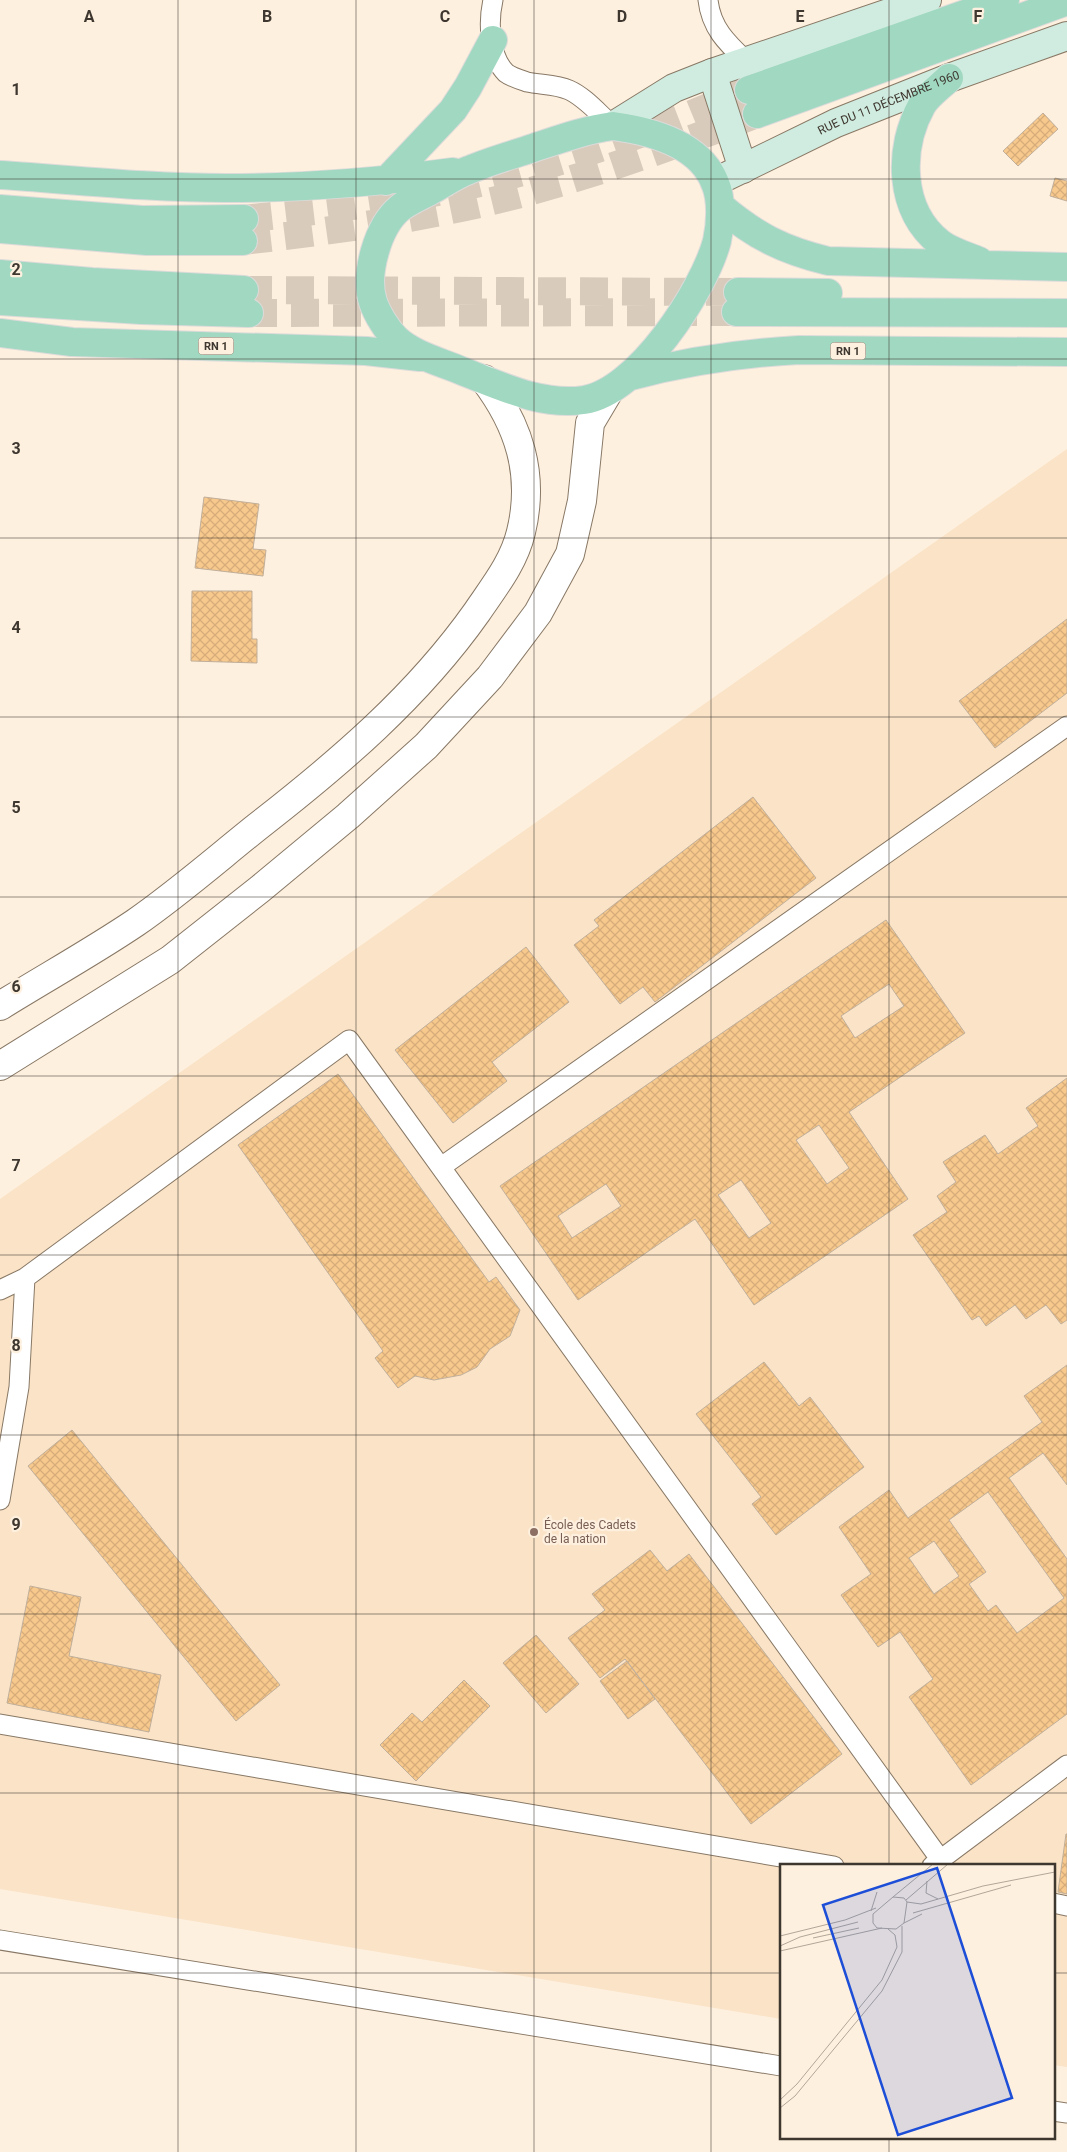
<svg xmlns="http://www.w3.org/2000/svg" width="1067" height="2152" viewBox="0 0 1067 2152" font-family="Roboto,sans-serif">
  <defs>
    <pattern id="building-cross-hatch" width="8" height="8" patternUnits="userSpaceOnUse" patternTransform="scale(1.25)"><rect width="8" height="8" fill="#f8c98d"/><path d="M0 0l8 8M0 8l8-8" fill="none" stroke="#d6ad7a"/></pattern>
  </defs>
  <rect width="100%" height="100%" fill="#fef0df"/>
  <!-- built -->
  <path fill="#fae3c7" d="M 1067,449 L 1067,2067 L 1053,2065 L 1053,1866 L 781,1866 L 781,2019 L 0,1889 L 0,1199 Z"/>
  <!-- building -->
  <path fill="url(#building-cross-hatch)" stroke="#c0af9b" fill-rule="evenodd" d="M 1043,113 L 1058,129 L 1018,166 L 1003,151 Z
    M 1055,178 L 1067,181 L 1067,201 L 1050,196 Z
    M 204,497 L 259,504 L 253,549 L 266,550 L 263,576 L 195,568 Z
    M 192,591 L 252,591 L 252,639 L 257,639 L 257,663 L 191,661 Z
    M 1067,619 L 1067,693 L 995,748 L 959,701 Z
    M 753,797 L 816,878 L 655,1002 L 643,987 L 620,1004 L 574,945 L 599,926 L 594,920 Z
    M 886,920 L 965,1033 L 849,1112 L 908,1199 L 754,1305 L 695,1219 L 578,1300 L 500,1186 ZM 889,984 L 904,1006 L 855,1038 L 841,1016 ZM 819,1125 L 849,1168 L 827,1184 L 796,1140 ZM 741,1180 L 771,1223 L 749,1238 L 718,1195 ZM 606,1184 L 621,1206 L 572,1238 L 558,1216 Z
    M 526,947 L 569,1002 L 492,1062 L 507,1081 L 453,1123 L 395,1050 Z
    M 338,1074 L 489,1282 L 496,1277 L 520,1310 L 510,1336 L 490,1349 L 477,1367 L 461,1375 L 434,1380 L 415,1376 L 398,1388 L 375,1358 L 383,1351 L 238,1145 Z
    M 1067,1078 L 1067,1320 L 1061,1324 L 1046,1305 L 1026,1319 L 1015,1305 L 986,1326 L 979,1316 L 972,1320 L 913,1235 L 947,1212 L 937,1196 L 956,1182 L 943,1162 L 985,1135 L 998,1154 L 1038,1126 L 1026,1108 Z
    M 764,1362 L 799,1406 L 810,1397 L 864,1467 L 776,1535 L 752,1504 L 761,1497 L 696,1414 Z
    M 1067,1365 L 1067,1485 L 1043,1453 L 1009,1478 L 1067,1559 L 1067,1714 L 971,1785 L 909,1697 L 933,1679 L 900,1632 L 878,1647 L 841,1595 L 871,1574 L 839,1527 L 889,1490 L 908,1518 L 1042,1422 L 1024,1396 ZM 988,1492 L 1064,1598 L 1017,1633 L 996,1605 L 988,1611 L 969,1584 L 986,1572 L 949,1520 ZM 934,1541 L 959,1576 L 934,1594 L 909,1558 Z
    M 72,1430 L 280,1685 L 236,1721 L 28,1466 Z
    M 650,1550 L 667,1571 L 689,1554 L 842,1754 L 751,1824 L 625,1659 L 600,1678 L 568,1638 L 605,1610 L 592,1594 Z
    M 30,1586 L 81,1597 L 69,1656 L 161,1675 L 149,1732 L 7,1703 Z
    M 536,1635 L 579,1684 L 546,1713 L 503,1663 Z
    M 627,1661 L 655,1699 L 628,1719 L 600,1681 Z
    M 464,1680 L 490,1706 L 416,1781 L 380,1745 L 412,1713 L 422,1722 Z
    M 1066,1834 L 1067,1834 L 1067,1894 L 1058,1892 Z"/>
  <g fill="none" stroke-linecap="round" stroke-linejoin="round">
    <!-- primary-tunnel -->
    <path stroke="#d8cbbc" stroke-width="28" stroke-dasharray="28 14" stroke-linecap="butt" d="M 244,219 C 316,211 387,203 458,188 C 559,166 654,131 749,90
      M 243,241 C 331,231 419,219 505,198 C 591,176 674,146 757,114
      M 244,290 L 738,292
      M 249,313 L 736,312"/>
    <defs>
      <path id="service" d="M 493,0 C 488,22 489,56 506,73 C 511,77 521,80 527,82 C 541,85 556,84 569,90 C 585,97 599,114 613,126
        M 708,0 C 711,28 727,43 746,61
        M 441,1167 L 1067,726
        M 0,1290 L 25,1278 L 349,1040 L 940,1859
        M 0,1500 L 19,1387 L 25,1278
        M 0,1724 L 834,1866
        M 932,1866 L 1067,1765
        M 1053,1903 L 1067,1906
        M 0,1940 L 781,2066
        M 1053,2111 L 1067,2113"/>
      <path id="tertiary" d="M 0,1006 C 45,978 92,952 135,923 C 177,894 217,859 257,827 C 338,764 417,697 477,612 C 494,587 514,562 521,532 C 535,474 519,425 484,379
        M 0,1066 L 170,960 L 260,889 L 348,816 L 426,746 L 490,677 L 538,613 L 570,554 L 582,501 L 590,423 L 609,391"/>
      <g id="secondary">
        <path d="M 712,73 L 743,169"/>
        <path d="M 613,126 L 674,88 L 712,73 L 927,0"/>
        <path id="s1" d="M 715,182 L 836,123 L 949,78 L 1067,36"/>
      </g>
      <path id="primary" d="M 949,78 C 941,86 928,95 922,105 C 898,148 898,210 940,243 C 950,251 967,256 979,261
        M 749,90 L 1005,0
        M 757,114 L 1067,1
        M 613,126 C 650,131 700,144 715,183 C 722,199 721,223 717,241 C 704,290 638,392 584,400 C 541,406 501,386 462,371 C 441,362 413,355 396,339 C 387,330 377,314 373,302 C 364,274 378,226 400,208 C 409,201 421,196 430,191 C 443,184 455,175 469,170 C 490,161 512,155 533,148 C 560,139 585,130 613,126 Z
        M 0,175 C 75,180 151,188 227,188 C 303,188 378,182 453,172
        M 386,181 L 453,110 L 468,87 L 493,40
        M 720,206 C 755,236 783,250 828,261 L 1067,267
        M 0,209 L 142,220 L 244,219
        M 0,229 L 147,241 L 243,241
        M 0,274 L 92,282 L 244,290
        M 738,292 L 828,293
        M 0,301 L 141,310 L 249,313
        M 736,312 L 1067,313
        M 0,333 L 72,342 L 366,351 L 420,357
        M 631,376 C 687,361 742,353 799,350 L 1067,352"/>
    </defs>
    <!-- service casing -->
    <use href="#service" stroke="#887865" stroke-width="21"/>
    <!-- tertiary casing -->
    <use href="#tertiary" stroke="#887865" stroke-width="30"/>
    <!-- secondary casing -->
    <use href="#secondary" stroke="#887865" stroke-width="30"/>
    <!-- primary casing -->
    <use href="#primary" stroke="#dcdbda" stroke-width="30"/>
    <!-- service -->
    <use href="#service" stroke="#fff" stroke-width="19"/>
    <!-- tertiary -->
    <use href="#tertiary" stroke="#fff" stroke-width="28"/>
    <!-- secondary -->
    <use href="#secondary" stroke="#d0ece0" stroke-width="28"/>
    <!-- primary -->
    <use href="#primary" stroke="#a0d8c1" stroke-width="28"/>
  </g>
  <!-- grid -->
  <path fill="none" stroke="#3e372f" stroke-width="1" stroke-opacity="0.55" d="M 178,0 L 178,2152M 356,0 L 356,2152M 534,0 L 534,2152M 711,0 L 711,2152M 889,0 L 889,1866M 0,179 L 1067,179M 0,359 L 1067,359M 0,538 L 1067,538M 0,717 L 1067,717M 0,897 L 1067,897M 0,1076 L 1067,1076M 0,1255 L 1067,1255M 0,1435 L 1067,1435M 0,1614 L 1067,1614M 0,1793 L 1067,1793M 0,1973 L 781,1973M 1053,1973 L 1067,1973M 889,2138 L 889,2152"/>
  <!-- markers -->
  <circle fill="#8d6e63" stroke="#fef0df" stroke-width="2" cx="534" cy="1532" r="5"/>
  <g text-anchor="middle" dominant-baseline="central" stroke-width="4.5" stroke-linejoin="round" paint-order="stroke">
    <!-- shield labels -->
    <g fill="#fef0df" stroke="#786e64" stroke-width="1">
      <rect x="198.5" y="337.5" width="35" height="17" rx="4"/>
      <rect x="830.5" y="342.5" width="35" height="17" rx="4"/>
    </g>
    <g font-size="11" font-weight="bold" fill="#3e372f">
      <text x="216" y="346">RN 1</text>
      <text x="848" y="351">RN 1</text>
    </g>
    <!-- street labels -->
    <g font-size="12" fill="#3e372f" stroke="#fef0df">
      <text stroke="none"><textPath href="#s1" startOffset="191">RUE DU 11 DÉCEMBRE 1960</textPath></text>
    </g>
    <!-- education labels -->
    <g font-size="12" fill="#785e54" stroke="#fef0df" text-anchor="start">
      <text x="544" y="1525">École des Cadets<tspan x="544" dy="14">de la nation</tspan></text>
    </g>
  </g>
  <!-- overview -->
  <g transform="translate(780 1864)">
    <rect width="275" height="275" fill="#fef0df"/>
    <path fill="none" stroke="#b1a699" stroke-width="1" d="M 147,17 L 146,29 L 158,35M 113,33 L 124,34 L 127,38 L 124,59 L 116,65 L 97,64 L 93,59 L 93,50 ZM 113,33 L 153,0M 126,36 L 168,0M 127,38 L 141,40 L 203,22 L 275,8M 91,47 L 97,28M 133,49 L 231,21M 124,59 L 142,50M 0,72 L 65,56 L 96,44M 33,74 L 79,64M 0,82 L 20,73 L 78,58M 0,87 L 102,64M 0,236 L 17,220 L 102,116 L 117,83 L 115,71 L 108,65M 0,244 L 15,232 L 102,127 L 122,88 L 122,62"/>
    <path fill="#1d4ed8" fill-opacity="0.15" stroke="#1d4ed8" stroke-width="2.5" d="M 157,4 L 232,234 L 118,271 L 43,41 Z"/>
    <rect width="275" height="275" fill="none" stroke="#3e372f" stroke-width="2.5"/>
  </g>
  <g font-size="16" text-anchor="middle" font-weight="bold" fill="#3e372f" stroke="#fef0df" stroke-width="4.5" stroke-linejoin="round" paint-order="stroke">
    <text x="89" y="22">A</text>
    <text x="267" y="22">B</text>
    <text x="445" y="22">C</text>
    <text x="622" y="22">D</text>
    <text x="800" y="22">E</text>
    <text x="978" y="22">F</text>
    <text x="16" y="95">1</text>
    <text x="16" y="275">2</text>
    <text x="16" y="454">3</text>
    <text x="16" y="633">4</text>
    <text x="16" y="813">5</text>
    <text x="16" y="992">6</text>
    <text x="16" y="1171">7</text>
    <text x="16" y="1351">8</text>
    <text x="16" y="1530">9</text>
  </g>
</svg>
